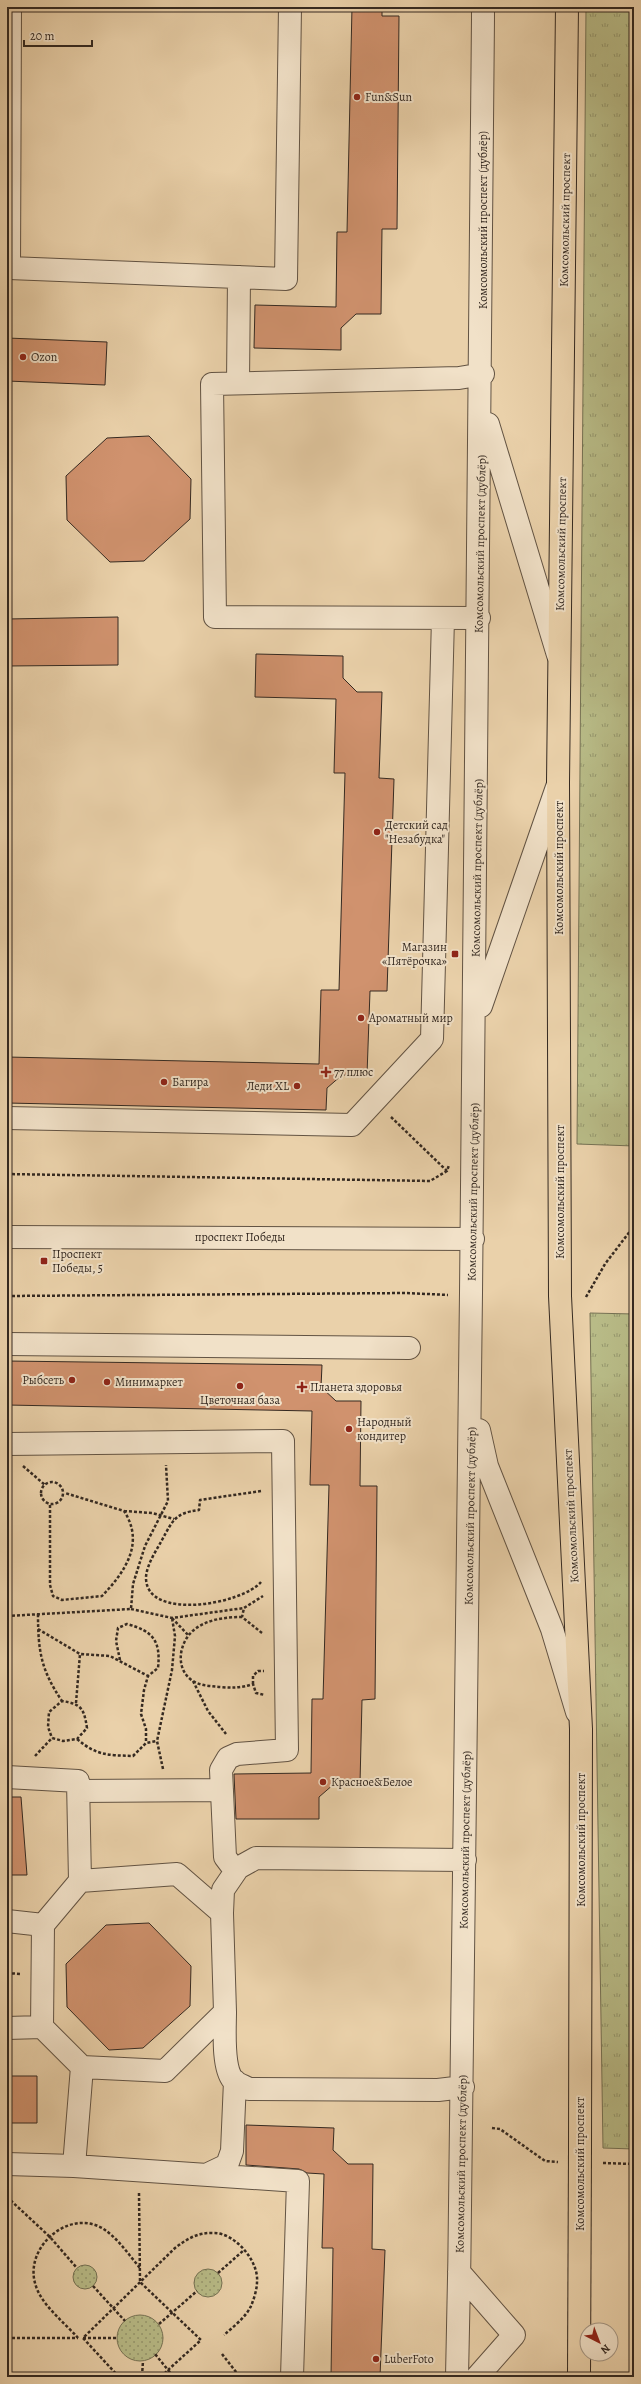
<svg xmlns="http://www.w3.org/2000/svg" width="641" height="2384" viewBox="0 0 641 2384" font-family="Alegreya,serif">
  <defs>
    <pattern id="grass-tufts" width="24" height="20" patternUnits="userSpaceOnUse"><rect width="24" height="20" fill="#b8bb87"/><path d="M3 7l-1-3M5 7V3M7 7l1-3M15 17l-1-3M17 17v-4M19 17l1-3" fill="none" stroke="#96986e"/></pattern>
    <pattern id="park-dots" width="8" height="8" patternUnits="userSpaceOnUse"><rect width="8" height="8" fill="#b8bb87"/><path d="M2 2h.1M6 6h.1" fill="none" stroke="#96986e" stroke-width="1.8" stroke-linecap="round"/></pattern>
  </defs>
  <rect width="100%" height="100%" fill="#ead1aa"/>
  <filter id="stains"><feTurbulence type="fractalNoise" baseFrequency=".005" numOctaves="4"/><feColorMatrix values="0 0 0 0 .2 0 0 0 0 .09 0 0 0 0 .02 0 0 0 .5 -.17"/></filter>
  <radialGradient id="worn" r=".72"><stop offset=".6" stop-color="#630" stop-opacity="0"/><stop offset="1" stop-color="#630" stop-opacity=".3"/></radialGradient>
  <!-- grass -->
  <path fill="url(#grass-tufts)" stroke="#767254" d="M 586,7 L 634,7 L 634,1146 L 577,1144 Z
    M 590,1313 L 634,1314 L 634,2149 L 603,2148 Z"/>
  <!-- park -->
  <path fill="url(#park-dots)" stroke="#767254" d="M73 2277a12 12 0 1 1 24 0a12 12 0 1 1-24 0Z
    M194 2283a14 14 0 1 1 28 0a14 14 0 1 1-28 0Z
    M117 2338a23 23 0 1 1 46 0a23 23 0 1 1-46 0Z"/>
  <!-- building -->
  <path fill="#d0926e" stroke="#342921" d="M 352,7 L 382,7 L 382,16 L 399,16 L 397,229 L 382,229 L 381,314 L 356,314 L 341,328 L 341,350 L 254,348 L 255,305 L 336,307 L 337,232 L 347,232 Z
    M 7,338 L 107,342 L 105,385 L 7,381 Z
    M 149,436 L 191,479 L 190,519 L 144,561 L 110,562 L 67,520 L 66,476 L 107,438 Z
    M 118,617 L 118,665 L 7,666 L 7,619 Z
    M 256,654 L 343,656 L 343,678 L 357,692 L 382,692 L 379,778 L 394,779 L 387,991 L 370,991 L 367,1075 L 342,1075 L 327,1088 L 326,1110 L 7,1103 L 7,1057 L 319,1064 L 321,990 L 339,990 L 345,773 L 334,773 L 336,699 L 255,697 Z
    M 7,1361 L 322,1365 L 321,1387 L 336,1401 L 361,1401 L 360,1486 L 377,1486 L 375,1699 L 362,1700 L 360,1784 L 334,1784 L 319,1797 L 319,1819 L 236,1819 L 234,1774 L 311,1773 L 312,1699 L 323,1699 L 329,1485 L 310,1485 L 312,1411 L 7,1405 Z
    M 7,1797 L 21,1797 L 27,1875 L 7,1875 Z
    M 149,1923 L 191,1966 L 190,2006 L 143,2048 L 109,2050 L 67,2007 L 66,1964 L 106,1925 Z
    M 7,2076 L 37,2076 L 37,2123 L 7,2123 Z
    M 246,2125 L 334,2128 L 333,2150 L 348,2164 L 373,2164 L 372,2249 L 385,2250 L 380,2377 L 331,2377 L 333,2248 L 322,2248 L 324,2174 L 307,2173 L 299,2169 L 246,2165 Z"/>
  <g fill="none" stroke-linecap="round" stroke-linejoin="round">
    <defs>
      <path id="minor" d="M 10,7 L 9,268 L 286,279 L 290,7
        M 238,383 L 239,277
        M 488,424 L 558,655
        M 479,618 L 215,617 L 212,384 L 459,378 L 483,374
        M 481,1006 L 557,787
        M 7,1118 L 352,1125 L 432,1039 L 443,618
        M 7,1237 L 473,1239
        M 7,1344 L 409,1348
        M 479,1430 L 487,1466 L 552,1629 L 577,1712
        M 7,1444 L 283,1441 L 287,1750 L 237,1754 L 228,1758 L 221,1770 L 225,1857 L 231,1865 L 238,1868
        M 7,1777 L 78,1781 L 80,1881 L 43,1925 L 42,2027 L 82,2067 L 165,2071 L 225,2012 L 222,1913 L 177,1874 L 80,1881
        M 79,1791 L 222,1790
        M 222,1913 L 223,1890 L 238,1868 L 256,1858 L 465,1860
        M 7,1921 L 43,1925
        M 225,2012 C 225,2029 222,2067 233,2080 C 237,2084 244,2086 249,2089 L 438,2090 L 463,2087
        M 7,2028 L 42,2027
        M 7,2164 L 74,2166 L 298,2181 L 292,2377
        M 74,2166 L 82,2067
        M 206,2175 L 227,2165 L 232,2151 L 235,2081
        M 459,2272 L 514,2335 L 477,2377
        M 457,2377 C 465,2016 466,1655 471,1293 C 477,865 482,436 483,7"/>
      <path id="major" d="M 567,7 L 558,782 L 560,1296 L 581,1729 L 580,2148"/>
    </defs>
    <!-- minor casing -->
    <use href="#minor" stroke="#625343" stroke-width="24"/>
    <!-- major casing -->
    <use href="#major" stroke="#342921" stroke-width="24"/>
    <!-- path -->
    <path stroke="#342921" stroke-width="2.5" stroke-dasharray="3 2" stroke-linecap="butt" d="M 391,1117 L 447,1171
      M 7,1174 L 430,1181 L 447,1171 L 449,1165
      M 7,1296 L 407,1293 L 448,1295
      M 586,1297 L 605,1264 L 634,1226
      M 23,1466 L 45,1485
      M41 1493a11 11 0 1 1 22 0a11 11 0 1 1-22 0Z
      M 261,1491 L 200,1500 L 199,1510 C 175,1513 173,1520 162,1540 C 156,1551 147,1564 146,1577 C 145,1622 243,1604 261,1582
      M 50,1505 L 50,1585 L 53,1596 L 62,1600 L 102,1596 C 125,1572 145,1543 124,1511 L 65,1493
      M 124,1511 L 152,1513 L 174,1519
      M 131,1609 L 172,1618 L 244,1608
      M 38,1614 C 38,1651 41,1670 62,1701
      M 7,1616 L 131,1609 L 133,1584 L 145,1546 L 168,1501 L 166,1465
      M 242,1617 C 227,1617 208,1619 195,1629 C 179,1641 174,1669 193,1681 C 201,1686 211,1686 220,1687 C 232,1688 241,1688 253,1684 L 256,1693 L 265,1695
      M 172,1618 L 189,1636
      M 38,1629 L 80,1654 L 110,1656 L 148,1676
      M 262,1633 L 242,1617 L 244,1608 L 263,1596
      M 120,1660 L 116,1641 L 118,1628 L 127,1624 C 153,1631 161,1641 158,1668 L 148,1676 L 144,1690 L 141,1714 L 146,1729 L 146,1743
      M 193,1681 L 208,1711 L 226,1734
      M 253,1684 L 253,1676 L 258,1671 L 264,1671
      M 76,1703 L 80,1654
      M 77,1739 C 97,1756 108,1755 133,1756 L 146,1743 L 157,1741
      M 35,1756 L 52,1738 L 63,1741 L 77,1739 L 87,1728 C 84,1709 82,1704 62,1701 L 49,1712 L 48,1727 L 52,1738
      M 163,1769 L 157,1741 L 172,1670 L 175,1636 L 172,1618
      M 7,1973 L 20,1974
      M 492,2128 L 500,2129 L 545,2161 L 558,2162
      M 603,2163 L 634,2164
      M 139,2193 L 140,2282 L 201,2340 L 168,2370 L 155,2354
      M 7,2197 L 50,2237 L 76,2267
      M 218,2273 L 244,2250
      M 93,2286 L 125,2321
      M 159,2324 L 197,2291
      M 7,2338 L 78,2338
      M 78,2338 C 64,2322 40,2304 35,2283 C 25,2247 68,2209 102,2228 C 117,2237 129,2255 140,2268
      M 83,2338 L 118,2338
      M 222,2354 L 240,2377
      M 120,2376 L 142,2377
      M 142,2376 L 143,2361
      M 119,2377 L 83,2338 L 175,2248 C 187,2239 198,2232 214,2233 C 235,2233 259,2261 257,2282 C 257,2289 254,2299 251,2306 C 246,2317 233,2327 224,2335
      M 161,2377 L 168,2370 L 174,2377"/>
    <!-- minor -->
    <use href="#minor" stroke="#f1e1c8" stroke-width="22"/>
    <!-- major -->
    <use href="#major" stroke="#ead1aa" stroke-width="22"/>
    <defs>
      <path id="major-bridge" d="M 579,2377 L 580,2148"/>
    </defs>
    <!-- major-bridge casing -->
    <use href="#major-bridge" stroke="#342921" stroke-width="24" stroke-linecap="butt"/>
    <!-- major-bridge -->
    <use href="#major-bridge" stroke="#ead1aa" stroke-width="22"/>
  </g>
  <!-- markers -->
  <g fill="#8f2418" stroke="#f1e1c8" stroke-width="1.5">
    <circle cx="357" cy="97" r="4"/>
    <circle cx="23" cy="357" r="4"/>
    <circle cx="377" cy="832" r="4"/>
    <rect x="451" y="950" width="8" height="8" rx="2"/>
    <circle cx="361" cy="1018" r="4"/>
    <path d="M324 1066h4v4h4v4h-4v4h-4v-4h-4v-4h4z"/>
    <circle cx="164" cy="1082" r="4"/>
    <circle cx="297" cy="1086" r="4"/>
    <rect x="40" y="1257" width="8" height="8" rx="2"/>
    <circle cx="72" cy="1380" r="4"/>
    <circle cx="107" cy="1382" r="4"/>
    <circle cx="240" cy="1386" r="4"/>
    <path d="M300 1381h4v4h4v4h-4v4h-4v-4h-4v-4h4z"/>
    <circle cx="349" cy="1429" r="4"/>
    <circle cx="323" cy="1782" r="4"/>
    <circle cx="376" cy="2359" r="4"/>
  </g>
  <g text-anchor="middle" dominant-baseline="central" stroke-width="4" stroke-linejoin="round" paint-order="stroke">
    <!-- poi labels -->
    <g font-size="12" fill="#342921" stroke="#f1e1c8" text-anchor="start">
      <text x="365" y="97">Fun&amp;Sun</text>
      <text x="31" y="357">Ozon</text>
      <text x="385" y="825">Детский сад<tspan x="385" dy="14">"Незабудка"</tspan></text>
      <text x="447" y="947" text-anchor="end">Магазин<tspan x="447" dy="14">«Пятёрочка»</tspan></text>
      <text x="369" y="1018">Ароматный мир</text>
      <text x="334" y="1072">77 плюс</text>
      <text x="172" y="1082">Багира</text>
      <text x="289" y="1086" text-anchor="end">Леди XL</text>
      <text x="52" y="1254">Проспект<tspan x="52" dy="14">Победы, 5</tspan></text>
      <text x="64" y="1380" text-anchor="end">Рыбсеть</text>
      <text x="115" y="1382">Минимаркет</text>
      <text x="310" y="1387">Планета здоровья</text>
      <text x="240" y="1400" text-anchor="middle">Цветочная база</text>
      <text x="357" y="1422">Народный<tspan x="357" dy="14">кондитер</tspan></text>
      <text x="331" y="1782">Красное&amp;Белое</text>
      <text x="384" y="2359">LuberFoto</text>
    </g>
    <!-- street labels -->
    <g font-size="12" fill="#342921" stroke="#f1e1c8">
      <text transform="translate(483 220) rotate(-90)">Комсомольский проспект (дублёр)</text>
      <text transform="translate(565 220) rotate(-89)">Комсомольский проспект</text>
      <text transform="translate(480 544) rotate(-89)">Комсомольский проспект (дублёр)</text>
      <text transform="translate(561 544) rotate(-89)">Комсомольский проспект</text>
      <text transform="translate(477 868) rotate(-89)">Комсомольский проспект (дублёр)</text>
      <text transform="translate(559 868) rotate(-90)">Комсомольский проспект</text>
      <text transform="translate(473 1192) rotate(-89)">Комсомольский проспект (дублёр)</text>
      <text transform="translate(560 1192) rotate(-90)">Комсомольский проспект</text>
      <text x="240" y="1237">проспект Победы</text>
      <text transform="translate(470 1516) rotate(-89)">Комсомольский проспект (дублёр)</text>
      <text transform="translate(571 1516) rotate(-93)">Комсомольский проспект</text>
      <text transform="translate(465 1840) rotate(-89)">Комсомольский проспект (дублёр)</text>
      <text transform="translate(581 1840) rotate(-90)">Комсомольский проспект</text>
      <text transform="translate(461 2164) rotate(-89)">Комсомольский проспект (дублёр)</text>
      <text transform="translate(580 2164) rotate(-90)">Комсомольский проспект</text>
    </g>
  </g>
  <!-- margin -->
  <rect width="641" height="2384" fill="none" stroke="#ead1aa" stroke-width="24"/>
  <rect x="8" y="8" width="625" height="2368" fill="none" stroke="#342921" stroke-width="2"/>
  <rect x="12" y="12" width="617" height="2360" fill="none" stroke="#342921"/>
  <!-- north arrow -->
  <g transform="translate(599 2342) rotate(138)"><circle r="19" fill="#f1e1c8" stroke="#a59785"/>
  <path d="M0-3L7 15L0 10L-7 15Z" fill="#8f2418"/>
  <text y="-6" font-size="11" font-weight="bold" text-anchor="middle" fill="#342921">N</text>
  </g>
  <!-- scale -->
  <path d="M24 40v6h68v-6" fill="none" stroke="#342921" stroke-width="2"/>
  <text x="30" y="40" font-size="12" fill="#342921" stroke="#f1e1c8" stroke-width="3" paint-order="stroke">20 m</text>
  <rect width="100%" height="100%" filter="url(#stains)"/>
  <rect width="100%" height="100%" fill="url(#worn)"/>
</svg>
